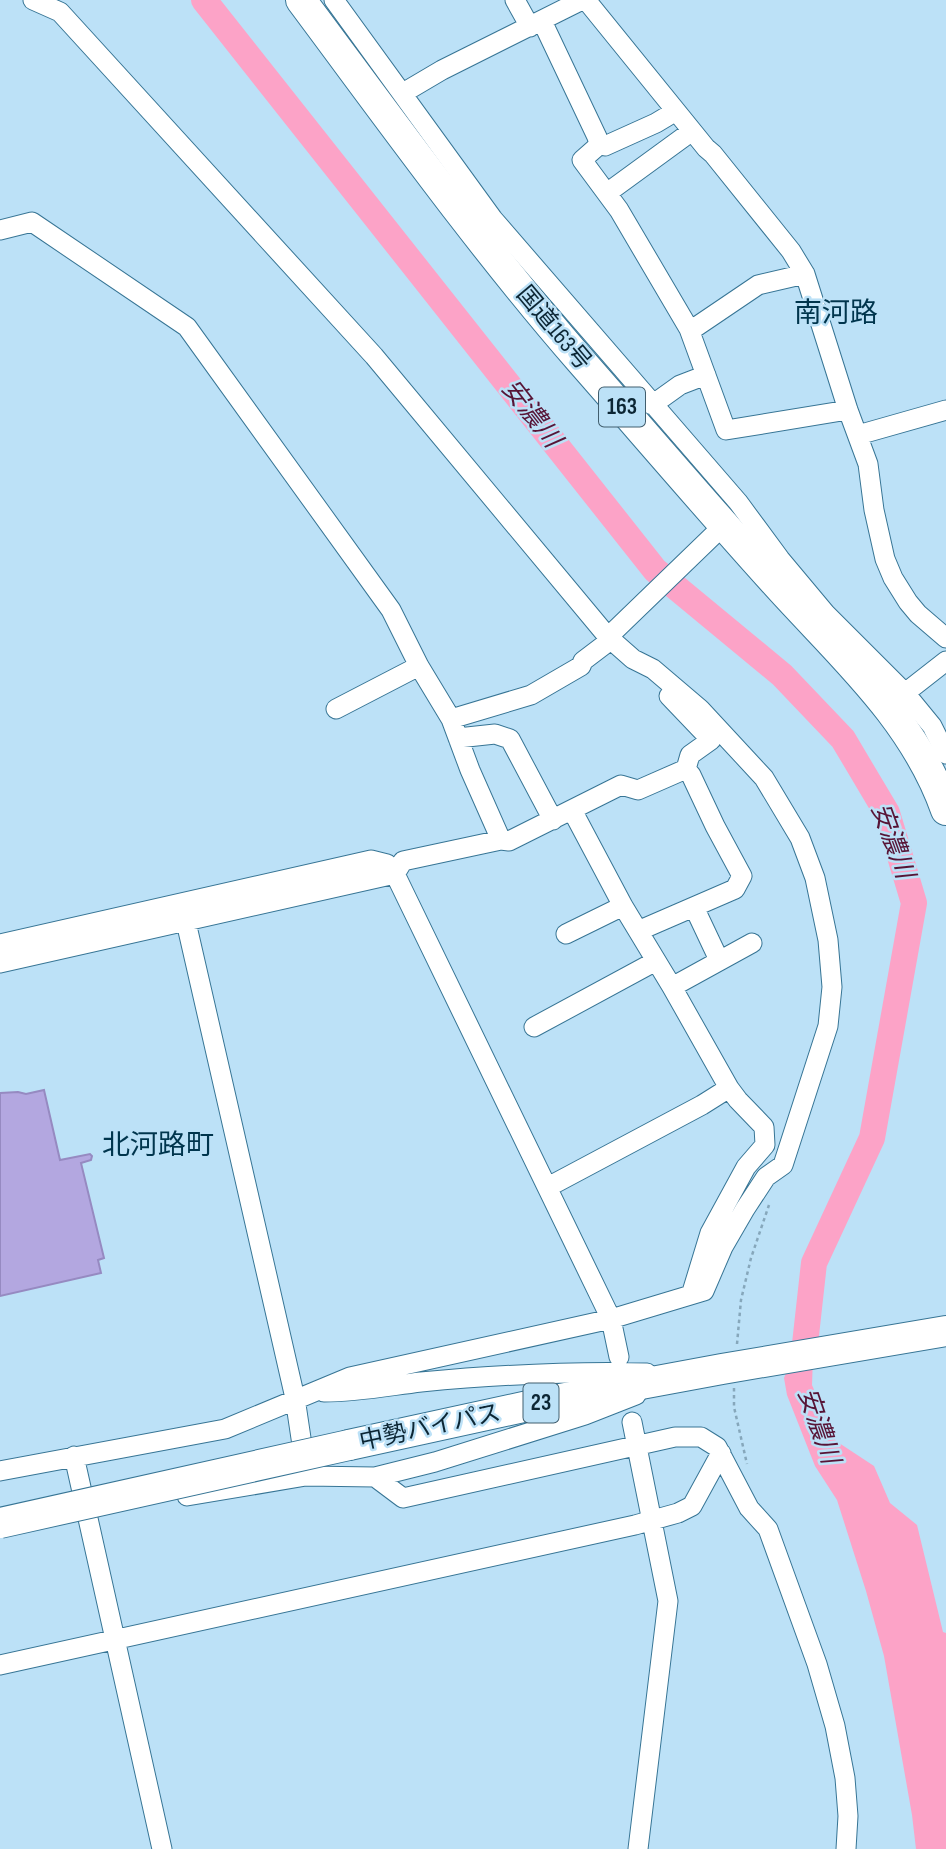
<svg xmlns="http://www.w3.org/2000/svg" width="946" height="1849" viewBox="0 0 946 1849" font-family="'Sofia Sans Condensed','Noto Sans JP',sans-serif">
  <rect width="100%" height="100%" fill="#bce1f7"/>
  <!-- water -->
  <path fill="#fca3c7" d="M 815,1302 L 812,1385 L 836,1441 L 874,1466 L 890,1503 L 917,1525 L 943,1632 L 946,1633 L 946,1849 L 916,1849 L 912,1815 L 884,1656 L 866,1591 L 837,1500 L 815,1466 L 787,1395 L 784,1378 Z"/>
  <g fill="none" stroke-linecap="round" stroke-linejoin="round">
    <!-- river -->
    <path stroke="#fca3c7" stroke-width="26" d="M 204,0 L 655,570 L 782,675 L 843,739 L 887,813 L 914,903 L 872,1138 L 814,1263 L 804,1353"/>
  </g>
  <!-- building -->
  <path fill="#b3a7e0" stroke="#968ac1" stroke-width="2" d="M 44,1090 L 60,1160 L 90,1154 L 92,1156 L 91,1160 L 81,1163 L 104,1258 L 98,1260 L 101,1273 L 0,1296 L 0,1093 L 18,1092 L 26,1094 Z"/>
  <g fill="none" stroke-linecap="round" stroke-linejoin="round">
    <defs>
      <path id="minor" d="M 334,0 L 493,219 L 738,502 L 780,559 L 826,614 L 905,693 L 932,726 L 946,754
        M 515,0 L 530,27
        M 586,0 L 706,148 L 713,154 L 791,251 L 805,274 L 848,410 L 868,464 L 874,510 L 885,559 L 893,578 L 908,602 L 918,614 L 946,638
        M 542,21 L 597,137 L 599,145 L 582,160 L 619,210 L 689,329 L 726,430 L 848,410
        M 403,93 L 442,70 L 582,0
        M 599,145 L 605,146 L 656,123 L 676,111
        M 607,193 L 692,131
        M 0,230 L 32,222 L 187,327 L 391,610 L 419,666 L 451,719 L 470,770 L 501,840
        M 690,331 L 758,285 L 805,274
        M 652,405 L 680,385 L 706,375
        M 858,435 L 946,410
        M 608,637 L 725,524
        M 905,693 L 946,661
        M 336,709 L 419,666
        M 451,719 L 531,695 L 581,666 L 583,661 L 612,639
        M 458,738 L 495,734 L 510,739 L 553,820
        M 572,810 L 623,906 L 672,987 L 729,1088 L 738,1100 L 764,1127 L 765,1145 L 746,1167 L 710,1233 L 692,1292
        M 694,907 L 719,960
        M 186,922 L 295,1398 L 305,1465
        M 638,931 L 735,889 L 742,876 L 715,826 L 691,775 L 686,769
        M 566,934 L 623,906
        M 0,944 L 371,860 L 387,864 L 395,874 L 611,1319 L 619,1357
        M 0,963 L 395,874 L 403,861 L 501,840 L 509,841 L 621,785 L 638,790 L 686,769 L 690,755 L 711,740 L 669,696
        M 672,987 L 752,943
        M 534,1027 L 656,961
        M 548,1187 L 702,1105 L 729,1088
        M 324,1392 C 357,1392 388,1386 421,1382 C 496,1375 571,1371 647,1373
        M 632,1422 L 668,1601 L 638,1849
        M 74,1456 L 162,1849
        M 0,1471 L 225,1429 L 350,1377 L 611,1319 L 704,1291 L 723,1247 L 745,1209 L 766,1177 L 783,1165 L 828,1026 L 832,987 L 828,940 L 815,878 L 800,838 L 764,778 L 700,709 L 653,669 L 633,659 L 608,637 L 374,356 L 60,12 L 33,0
        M 375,1477 L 403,1498 L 675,1437 L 701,1437 L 717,1447 L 749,1508 L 768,1529 L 817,1664 L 835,1726 L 845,1778 L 848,1816 L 846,1849
        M 187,1496 L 306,1476 L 375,1477 L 435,1462 L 585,1415 L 636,1395
        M 0,1665 L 635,1525 L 678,1513 L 692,1506 L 721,1453"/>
      <path id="highway" d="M 301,0 C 392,122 480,245 580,360 C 644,433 707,507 772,579 C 836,651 913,716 946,810
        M 349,1445 L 560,1399 L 722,1369 L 946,1331"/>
    </defs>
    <!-- minor casing -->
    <use href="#minor" stroke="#377595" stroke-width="21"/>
    <!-- highway casing -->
    <use href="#highway" stroke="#377595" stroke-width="32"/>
    <!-- path -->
    <path stroke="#86a7bb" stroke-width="2.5" stroke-dasharray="3.5 3.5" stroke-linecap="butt" d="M 737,1344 L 741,1300 L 751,1258 L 769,1205
      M 734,1388 L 734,1407 L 747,1464"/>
    <!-- minor -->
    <use href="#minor" stroke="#fff" stroke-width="19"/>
    <!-- highway -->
    <use href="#highway" stroke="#fff" stroke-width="30"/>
    <defs>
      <path id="highway-bridge" d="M 0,1523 L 349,1445"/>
    </defs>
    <!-- highway-bridge casing -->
    <use href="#highway-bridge" stroke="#377595" stroke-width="32" stroke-linecap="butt"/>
    <!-- highway-bridge -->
    <use href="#highway-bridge" stroke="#fff" stroke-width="30"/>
  </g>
  <g text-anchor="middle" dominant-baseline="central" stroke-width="5" stroke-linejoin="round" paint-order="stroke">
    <!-- shield labels -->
    <g fill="#bce1f7" stroke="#415e6e" stroke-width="2">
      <rect x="599" y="387.5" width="46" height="39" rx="5"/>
      <rect x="523.5" y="1383.5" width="35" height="39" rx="5"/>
    </g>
    <g font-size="23" font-weight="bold" fill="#0c2634">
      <text x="622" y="407">163</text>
      <text x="541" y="1403">23</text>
    </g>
    <!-- street labels -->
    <g font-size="24" fill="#0c2634" stroke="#bce1f7">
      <text transform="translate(554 328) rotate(50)">国道163号</text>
      <text transform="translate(430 1427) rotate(-12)">中勢バイパス</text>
    </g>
    <!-- water labels -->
    <g font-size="26" font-style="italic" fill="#571436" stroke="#bce1f7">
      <text transform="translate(531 414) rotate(52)">安濃川</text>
      <text transform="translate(892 841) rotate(70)">安濃川</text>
      <text transform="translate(818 1426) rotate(71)">安濃川</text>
    </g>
    <!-- quarter labels -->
    <g font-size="28" fill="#00354d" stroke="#bce1f7">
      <text x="836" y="313">南河路</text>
      <text x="158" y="1145">北河路町</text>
    </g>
  </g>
</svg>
